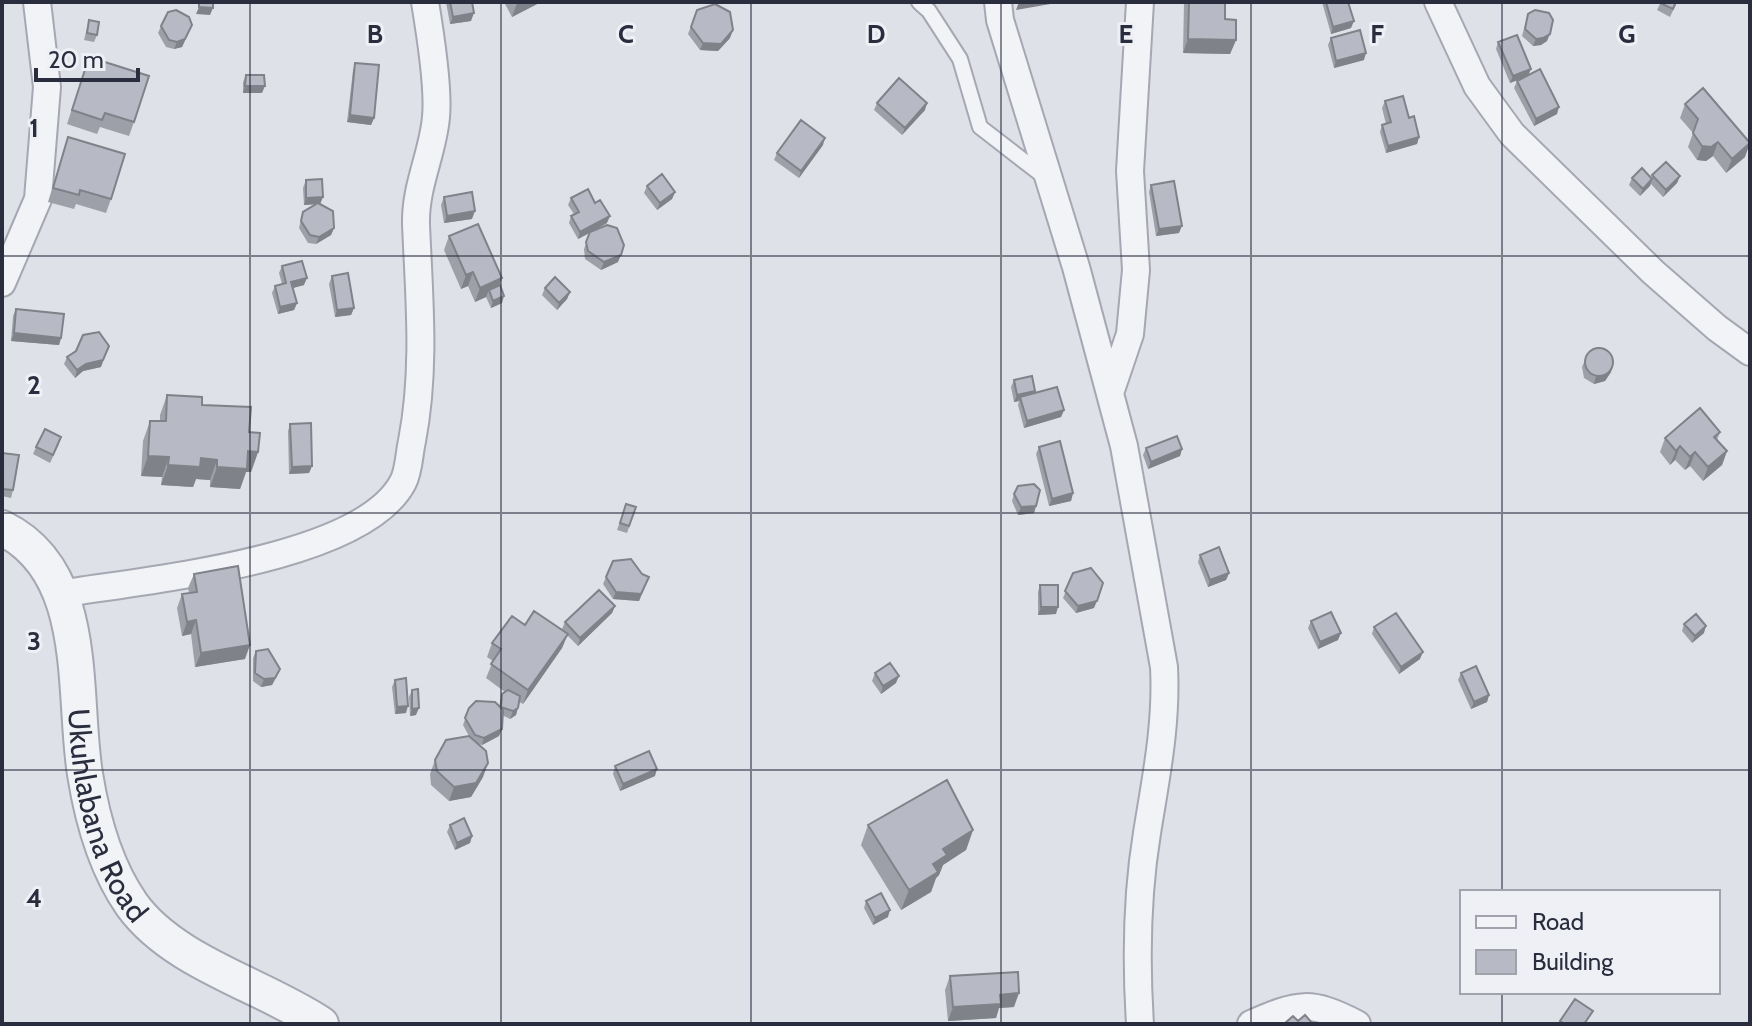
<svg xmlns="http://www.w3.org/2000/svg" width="1752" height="1026" viewBox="0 0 1752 1026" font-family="Cabin,sans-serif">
  <rect width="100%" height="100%" fill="#dfe1e8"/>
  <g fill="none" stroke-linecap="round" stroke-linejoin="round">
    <defs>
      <path id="service" d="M 919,2 L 929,11 L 960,59 L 980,127 L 1046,178"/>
      <path id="minor" d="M 998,2 L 1000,20 L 1076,267 L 1124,446 L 1164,667 C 1167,724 1156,777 1147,833 C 1137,894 1136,962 1140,1024
        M 1438,2 L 1477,86 L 1512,134 L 1653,272 L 1717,328 L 1750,352
        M 2,283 L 38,199 L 47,87 L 37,2
        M 1110,393 L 1130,334 L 1136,270 L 1130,171 L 1140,2
        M 60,594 C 143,580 362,561 403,482 C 409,471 409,454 412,441 C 426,368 419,297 416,224 C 415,186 433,153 436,117 C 439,87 430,32 425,2
        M 1251,1024 C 1299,1003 1310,1000 1357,1024"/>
      <g id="tertiary">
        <path id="s1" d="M 2,528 C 91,571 72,693 85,774 C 92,818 106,868 132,905 C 174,963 263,985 321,1024"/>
      </g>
    </defs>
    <!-- service casing -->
    <use href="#service" stroke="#a5a7b2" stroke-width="18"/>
    <!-- minor casing -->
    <use href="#minor" stroke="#a5a7b2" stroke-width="30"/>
    <!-- tertiary casing -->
    <use href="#tertiary" stroke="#a5a7b2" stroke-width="38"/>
    <!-- service -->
    <use href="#service" stroke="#f2f3f6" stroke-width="14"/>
    <!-- minor -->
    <use href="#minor" stroke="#f2f3f6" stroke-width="26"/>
    <!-- tertiary -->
    <use href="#tertiary" stroke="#f2f3f6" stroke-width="34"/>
  </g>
  <!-- wall -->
  <path fill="#9da0a9" d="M 446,2 L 472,2 L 471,21 L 450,24 Z
    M 504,2 L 541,2 L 512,17 Z
    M 1184,2 L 1214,2 L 1236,40 L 1230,54 L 1183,53 Z
    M 1322,2 L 1348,2 L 1351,28 L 1331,34 Z
    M 1661,2 L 1677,2 L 1670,17 L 1657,10 Z
    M 697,10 L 730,38 L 718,51 L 700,50 L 688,34 Z
    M 1528,14 L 1547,41 L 1541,45 L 1533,46 L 1522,36 Z
    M 89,20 L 97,35 L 94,42 L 84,40 Z
    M 192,25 L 182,47 L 174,49 L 166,47 L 158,33 L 161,26 Z
    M 1331,38 L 1364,60 L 1334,68 L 1328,45 Z
    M 1498,42 L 1529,75 L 1557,114 L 1534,126 L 1514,88 L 1517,81 L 1522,78 L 1510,83 L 1496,49 Z
    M 89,57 L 134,122 L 129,136 L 100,127 L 97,134 L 67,124 Z
    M 355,63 L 374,118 L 371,125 L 347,122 L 353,70 Z
    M 246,75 L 262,93 L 243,93 L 243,82 Z
    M 1385,101 L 1409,118 L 1419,137 L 1417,144 L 1386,153 L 1380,132 L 1382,125 L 1386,124 L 1382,108 Z
    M 877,103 L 925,110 L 902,135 L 874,110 Z
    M 1685,104 L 1745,157 L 1726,173 L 1713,156 L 1706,161 L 1697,160 L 1688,147 L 1693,133 L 1680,118 Z
    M 68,137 L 111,199 L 106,213 L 76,204 L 74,209 L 48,202 Z
    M 823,145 L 799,178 L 774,160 L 777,153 Z
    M 1652,175 L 1680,176 L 1677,183 L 1663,197 L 1651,184 L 1640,196 L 1629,185 L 1632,178 L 1651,178 Z
    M 306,180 L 323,197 L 320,204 L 334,228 L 331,235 L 316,244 L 308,243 L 299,228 L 303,212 L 315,204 L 304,205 L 303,188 Z
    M 1151,185 L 1179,233 L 1156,236 L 1149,192 Z
    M 647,186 L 675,192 L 672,199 L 657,210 L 644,193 Z
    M 444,197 L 472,219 L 444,223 L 441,205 Z
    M 571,198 L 607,223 L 593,231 L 618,262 L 601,270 L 585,259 L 584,249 L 590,233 L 578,239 L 569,223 L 571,216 L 574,214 L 568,205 Z
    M 449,236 L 500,285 L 502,303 L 491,308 L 486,297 L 475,302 L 468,286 L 461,289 L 444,250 Z
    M 282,266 L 304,285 L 293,288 L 297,303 L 294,310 L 278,314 L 272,293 L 275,286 L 282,284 L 279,273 Z
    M 332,276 L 354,308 L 351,315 L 335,317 L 329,284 Z
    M 545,288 L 570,292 L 567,299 L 557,310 L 542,295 Z
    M 16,309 L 61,338 L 59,345 L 11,341 L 13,316 Z
    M 67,357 L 101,367 L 83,371 L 75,378 L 64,364 Z
    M 1585,360 L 1611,372 L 1605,381 L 1594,384 L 1584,378 L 1582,367 Z
    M 1014,380 L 1035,391 L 1034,393 L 1064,410 L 1061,417 L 1024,428 L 1018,405 L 1019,401 L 1014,402 L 1011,387 Z
    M 167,395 L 202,405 L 249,432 L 258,452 L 251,472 L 246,472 L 240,489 L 210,487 L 210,480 L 196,479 L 193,487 L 161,485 L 162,477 L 141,476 L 143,441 L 150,421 L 160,421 L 160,415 Z
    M 290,424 L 312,466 L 309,473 L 289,474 L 288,431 Z
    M 1720,432 L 1717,440 L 1727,451 L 1722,465 L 1703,481 L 1690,466 L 1685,470 L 1675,460 L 1670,465 L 1660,452 L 1665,438 Z
    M 59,444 L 50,463 L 33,454 L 36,447 Z
    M 1039,447 L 1073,493 L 1071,501 L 1049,506 L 1036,454 Z
    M 1146,448 L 1182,449 L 1180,456 L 1148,469 L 1143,455 Z
    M 2,453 L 13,490 L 11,498 L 2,496 Z
    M 1014,494 L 1036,506 L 1034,513 L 1018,515 L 1012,501 Z
    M 626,504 L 636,507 L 627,533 L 617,530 Z
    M 1200,555 L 1229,573 L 1226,580 L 1208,587 L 1198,562 Z
    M 1073,573 L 1094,608 L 1076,613 L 1063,598 Z
    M 194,574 L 245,659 L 195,667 L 191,634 L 182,636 L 177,608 L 182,594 L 189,593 L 188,588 Z
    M 606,577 L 646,584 L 639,601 L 613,599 L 603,584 Z
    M 1040,585 L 1056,614 L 1038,615 L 1038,592 Z
    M 615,606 L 612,613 L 578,646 L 567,635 L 562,648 L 523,704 L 519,702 L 516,715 L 510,719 L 502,715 L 499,736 L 482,745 L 478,744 L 483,777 L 471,797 L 449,801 L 431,785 L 430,774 L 435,760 L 469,736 L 463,725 L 469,708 L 499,706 L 502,694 L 505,692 L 486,678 L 493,661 L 487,657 L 492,643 L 525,625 L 566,633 L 562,629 L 565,622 Z
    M 1311,621 L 1338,640 L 1318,649 L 1308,628 Z
    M 1684,624 L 1704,633 L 1692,643 L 1682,631 Z
    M 1374,627 L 1420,659 L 1399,674 L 1372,634 Z
    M 256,651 L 277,676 L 272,685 L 261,687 L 253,681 L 253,658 Z
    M 875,673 L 896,683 L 881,694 L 872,681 Z
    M 1461,673 L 1489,695 L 1487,702 L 1471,709 L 1458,680 Z
    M 395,680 L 406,713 L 395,714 L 392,687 Z
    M 412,690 L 416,715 L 410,716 L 409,697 Z
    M 615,766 L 655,776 L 620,791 L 613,774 Z
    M 450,825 L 472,836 L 470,843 L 455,850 L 447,832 Z
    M 868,825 L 973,830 L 966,850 L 943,865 L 939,875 L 936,878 L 931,892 L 901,910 L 861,845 Z
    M 866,901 L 888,917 L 873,925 L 864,908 Z
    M 950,976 L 1014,1007 L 999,1008 L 996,1018 L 948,1021 L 945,990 Z"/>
  <!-- shaded-wall -->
  <path fill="#808289" d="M 518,2 L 541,2 L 512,17 L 517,3 Z
    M 1019,2 L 1062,2 L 1016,10 Z
    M 199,7 L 213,8 L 210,15 L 196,14 Z
    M 474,13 L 471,21 L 450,24 L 453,17 Z
    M 1354,21 L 1351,28 L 1331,34 L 1333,27 Z
    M 192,25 L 182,47 L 174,49 L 177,42 Z
    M 733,30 L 730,38 L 718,51 L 700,50 L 703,43 Z
    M 1550,34 L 1547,41 L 1541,45 L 1533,46 L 1536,39 Z
    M 1188,39 L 1236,40 L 1230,54 L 1183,53 Z
    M 1366,53 L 1364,60 L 1334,68 L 1336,61 Z
    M 1531,69 L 1528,76 L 1510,83 L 1513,76 Z
    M 245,86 L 265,86 L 262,93 L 243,93 Z
    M 927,103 L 925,110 L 902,135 L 905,128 Z
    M 1559,107 L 1557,114 L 1534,126 L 1536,119 Z
    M 350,115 L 374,118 L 371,125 L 347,122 Z
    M 1419,137 L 1417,144 L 1386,153 L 1388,146 Z
    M 825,138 L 823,145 L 799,178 L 801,171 Z
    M 1718,142 L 1713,156 L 1706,161 L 1697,160 L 1702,146 Z
    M 1750,143 L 1745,157 L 1726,173 L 1732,159 Z
    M 1680,176 L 1677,183 L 1663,197 L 1666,190 Z
    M 1652,179 L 1650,186 L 1640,196 L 1643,189 Z
    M 675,192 L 672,199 L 657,210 L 660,203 Z
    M 323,197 L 320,204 L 304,205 L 306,198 Z
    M 475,211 L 472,219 L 444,223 L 447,216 Z
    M 610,216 L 607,223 L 578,239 L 580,232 Z
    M 1182,226 L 1179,233 L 1156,236 L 1159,229 Z
    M 334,228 L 331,235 L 316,244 L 319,237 Z
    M 621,255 L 618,262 L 601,270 L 604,262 Z
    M 473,272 L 468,286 L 461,289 L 466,275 Z
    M 307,278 L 304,285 L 289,289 L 291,282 Z
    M 502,278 L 497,292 L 489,290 L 486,297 L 475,302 L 480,288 Z
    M 570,292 L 567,299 L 557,310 L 559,303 Z
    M 504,296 L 502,303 L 491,308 L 493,301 Z
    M 297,303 L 294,310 L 278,314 L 280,307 Z
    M 354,308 L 351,315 L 335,317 L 337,310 Z
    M 14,333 L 61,338 L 59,345 L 11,341 Z
    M 109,346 L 101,367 L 83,371 L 75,378 L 77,370 Z
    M 1613,365 L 1611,372 L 1605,381 L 1594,384 L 1596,376 Z
    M 1035,391 L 1032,398 L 1020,397 L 1019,401 L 1014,402 L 1017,395 Z
    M 1064,410 L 1061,417 L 1024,428 L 1027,421 Z
    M 1680,446 L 1675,460 L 1670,465 L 1676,451 Z
    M 1182,449 L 1180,456 L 1148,469 L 1151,462 Z
    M 248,451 L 258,452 L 251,472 L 246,472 L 240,489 L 210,487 L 217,467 Z
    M 1727,451 L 1722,465 L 1703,481 L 1708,467 Z
    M 1695,452 L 1690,466 L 1685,470 L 1690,457 Z
    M 148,456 L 169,457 L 162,477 L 141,476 Z
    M 201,458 L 217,460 L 210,480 L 196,479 L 193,487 L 161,485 L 168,465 Z
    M 312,466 L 309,473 L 289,474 L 292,467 Z
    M 1073,493 L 1071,501 L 1049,506 L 1052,499 Z
    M 1036,506 L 1034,513 L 1018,515 L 1021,507 Z
    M 1229,573 L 1226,580 L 1208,587 L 1210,580 Z
    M 649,577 L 639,601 L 613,599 L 616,592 Z
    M 1097,601 L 1094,608 L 1076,613 L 1078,606 Z
    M 615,606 L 612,613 L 578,646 L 580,638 Z
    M 1041,607 L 1058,607 L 1056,614 L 1038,615 Z
    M 196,620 L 191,634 L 182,636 L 187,622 Z
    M 1706,626 L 1704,633 L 1692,643 L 1695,636 Z
    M 1341,633 L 1338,640 L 1318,649 L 1320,642 Z
    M 568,634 L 562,648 L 523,704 L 528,690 Z
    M 250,645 L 245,659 L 195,667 L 201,653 Z
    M 1423,652 L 1420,659 L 1399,674 L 1401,667 Z
    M 280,669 L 272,685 L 261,687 L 264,679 Z
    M 899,676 L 896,683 L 881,694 L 883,686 Z
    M 1489,695 L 1487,702 L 1471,709 L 1474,702 Z
    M 408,706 L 406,713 L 395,714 L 397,707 Z
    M 419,708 L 416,715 L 410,716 L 412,709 Z
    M 518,708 L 516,715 L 510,719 L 513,711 Z
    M 502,729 L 499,736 L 482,745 L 484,738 Z
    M 488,763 L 483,777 L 471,797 L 449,801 L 454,787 Z
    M 657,769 L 655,776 L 620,791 L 623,784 Z
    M 973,830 L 966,850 L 943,865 L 939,875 L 936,878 L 931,892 L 901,910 L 909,890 L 933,864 L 943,849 Z
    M 472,836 L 470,843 L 455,850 L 457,843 Z
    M 890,910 L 888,917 L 873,925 L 875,918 Z
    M 1019,993 L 1014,1007 L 999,1008 L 996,1018 L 948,1021 L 953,1007 L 1000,995 Z"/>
  <!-- building -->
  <path fill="#b7bac4" stroke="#808289" stroke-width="2" d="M 199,2 L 213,2 L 213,8 L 199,7 Z
    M 450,2 L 472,2 L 474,13 L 453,17 Z
    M 1189,2 L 1225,3 L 1225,19 L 1236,20 L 1236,40 L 1188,39 Z
    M 1326,2 L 1348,2 L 1354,21 L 1333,27 Z
    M 1661,2 L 1676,2 L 1673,9 L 1660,3 Z
    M 715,4 L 730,12 L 733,30 L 721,44 L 703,43 L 691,27 L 697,10 Z
    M 176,10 L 189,17 L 192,25 L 185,39 L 177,42 L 169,40 L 161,26 L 168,12 Z
    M 1535,10 L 1549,13 L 1553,20 L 1550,34 L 1543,38 L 1536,39 L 1525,29 L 1528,14 Z
    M 89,20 L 99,22 L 97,35 L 87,33 Z
    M 1360,30 L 1366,53 L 1336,61 L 1331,38 Z
    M 1517,35 L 1531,69 L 1513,76 L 1498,42 Z
    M 89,57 L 149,76 L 134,122 L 105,113 L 102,120 L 72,110 Z
    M 355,63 L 379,65 L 374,118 L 350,115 Z
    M 1540,69 L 1559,107 L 1536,119 L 1517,81 Z
    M 246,75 L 264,75 L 265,86 L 245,86 Z
    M 899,78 L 927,103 L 905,128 L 877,103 Z
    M 1703,88 L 1750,143 L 1732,159 L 1718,142 L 1711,147 L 1702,146 L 1693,133 L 1698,119 L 1685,104 Z
    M 1403,96 L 1409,118 L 1414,116 L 1419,137 L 1388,146 L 1382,125 L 1391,122 L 1385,101 Z
    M 801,120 L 825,138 L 801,171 L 777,153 Z
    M 68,137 L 125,154 L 111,199 L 80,190 L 79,195 L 53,188 Z
    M 1666,162 L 1680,176 L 1666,190 L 1652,175 Z
    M 1642,168 L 1652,179 L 1643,189 L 1632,178 Z
    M 662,174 L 675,192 L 660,203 L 647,186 Z
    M 322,179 L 323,197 L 306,198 L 306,180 Z
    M 1174,181 L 1182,226 L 1159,229 L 1151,185 Z
    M 588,189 L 595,203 L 600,200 L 610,216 L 580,232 L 571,216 L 579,212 L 571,198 Z
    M 472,192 L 475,211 L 447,216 L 444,197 Z
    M 318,203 L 333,211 L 334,228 L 319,237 L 310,235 L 301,221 L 303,212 Z
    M 478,224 L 502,278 L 480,288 L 473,272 L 466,275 L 449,236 Z
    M 607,225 L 617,228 L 624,245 L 621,255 L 604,262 L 588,251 L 586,242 L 590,232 Z
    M 302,261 L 307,278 L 291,282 L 297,303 L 280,307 L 275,286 L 286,283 L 282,266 Z
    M 348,273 L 354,308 L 337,310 L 332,276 Z
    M 555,277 L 570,292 L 559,303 L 545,288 Z
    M 500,285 L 504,296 L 493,301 L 489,290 Z
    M 16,309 L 64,314 L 61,338 L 14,333 Z
    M 99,332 L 109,346 L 103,360 L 86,364 L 77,370 L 67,357 L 76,351 L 83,335 Z
    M1585 362a14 14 0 1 1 28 0a14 14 0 1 1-28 0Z
    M 1032,376 L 1035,391 L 1017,395 L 1014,380 Z
    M 1057,387 L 1064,410 L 1027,421 L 1020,397 Z
    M 167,395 L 202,397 L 202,405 L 251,407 L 249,432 L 260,433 L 258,452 L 248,451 L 247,469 L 217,467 L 217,460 L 201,458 L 200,467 L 168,465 L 169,457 L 148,456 L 150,421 L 166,421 Z
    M 1700,408 L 1720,432 L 1714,437 L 1727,451 L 1708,467 L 1695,452 L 1690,457 L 1680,446 L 1676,451 L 1665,438 Z
    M 311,423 L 312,466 L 292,467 L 290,424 Z
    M 45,429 L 61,437 L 53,455 L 36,447 Z
    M 1177,436 L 1182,449 L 1151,462 L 1146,448 Z
    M 1060,441 L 1073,493 L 1052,499 L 1039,447 Z
    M 2,453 L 19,455 L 13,490 L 2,489 Z
    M 1034,484 L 1040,490 L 1036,506 L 1021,507 L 1014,494 L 1018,486 Z
    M 626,504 L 636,507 L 629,526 L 620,523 Z
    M 1219,547 L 1229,573 L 1210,580 L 1200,555 Z
    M 631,559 L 642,574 L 649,577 L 641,594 L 616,592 L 606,577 L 613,561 Z
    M 238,566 L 250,645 L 201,653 L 196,620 L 187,622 L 182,594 L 197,592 L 194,574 Z
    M 1091,568 L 1103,583 L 1097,601 L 1078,606 L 1065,591 L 1073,573 Z
    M 1040,585 L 1058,585 L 1058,607 L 1041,607 Z
    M 599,590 L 615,606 L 580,638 L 565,622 Z
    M 534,611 L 568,634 L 528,690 L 491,664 L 501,649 L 492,643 L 512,616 L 525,625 Z
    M 1331,612 L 1341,633 L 1320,642 L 1311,621 Z
    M 1396,613 L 1423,652 L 1401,667 L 1374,627 Z
    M 1696,614 L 1706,626 L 1695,636 L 1684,624 Z
    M 268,649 L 280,669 L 275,678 L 264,679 L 255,673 L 256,651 Z
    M 890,663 L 899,676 L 883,686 L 875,673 Z
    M 1476,666 L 1489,695 L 1474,702 L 1461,673 Z
    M 406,678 L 408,706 L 397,707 L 395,680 Z
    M 418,689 L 419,708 L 412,709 L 412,690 Z
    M 508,690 L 520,696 L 518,708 L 513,711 L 501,707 L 502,694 Z
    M 476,701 L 495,702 L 503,710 L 502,729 L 484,738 L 475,735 L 465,718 L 469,708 Z
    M 469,736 L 486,751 L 488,763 L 476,783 L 454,787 L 437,771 L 435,760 L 446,740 Z
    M 649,751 L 657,769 L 623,784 L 615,766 Z
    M 947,780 L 973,830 L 943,849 L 947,855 L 933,864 L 938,872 L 909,890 L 868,825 Z
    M 464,818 L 472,836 L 457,843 L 450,825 Z
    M 881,893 L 890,910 L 875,918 L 866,901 Z
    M 1018,972 L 1019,993 L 1000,995 L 1001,1004 L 953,1007 L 950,976 Z
    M 1575,999 L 1593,1011 L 1584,1024 L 1565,1024 L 1560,1021 Z
    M 1305,1015 L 1313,1024 L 1284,1024 L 1293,1016 L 1298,1021 Z"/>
  <!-- grid -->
  <path fill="none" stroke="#292d3e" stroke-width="2" stroke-opacity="0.55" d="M 250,2 L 250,1024M 501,2 L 501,1024M 751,2 L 751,1024M 1001,2 L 1001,1024M 1251,2 L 1251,1024M 1502,2 L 1502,892M 2,256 L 1750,256M 2,513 L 1750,513M 2,770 L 1750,770M 1502,992 L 1502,1024"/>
  <g text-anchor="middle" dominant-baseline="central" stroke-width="6" stroke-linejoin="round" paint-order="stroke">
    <!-- street labels -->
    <g font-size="30" fill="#292d3e" stroke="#eff0f5">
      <text stroke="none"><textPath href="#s1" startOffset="318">Ukuhlabana Road</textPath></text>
    </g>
  </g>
  <g font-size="26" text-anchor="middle" font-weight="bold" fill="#292d3e" stroke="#eff0f5" stroke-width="6" stroke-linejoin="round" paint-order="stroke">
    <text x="375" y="43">B</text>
    <text x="626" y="43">C</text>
    <text x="876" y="43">D</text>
    <text x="1126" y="43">E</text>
    <text x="1377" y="43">F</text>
    <text x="1627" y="43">G</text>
    <text x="34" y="137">1</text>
    <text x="34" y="394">2</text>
    <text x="34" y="650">3</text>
    <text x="34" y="907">4</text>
  </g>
  <!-- border -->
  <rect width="1752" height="1026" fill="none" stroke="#292d3e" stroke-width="8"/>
  <!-- legend -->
  <rect x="1460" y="890" width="260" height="104" fill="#eff0f5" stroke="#a0a2ac" stroke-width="2"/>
  <rect x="1476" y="916" width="40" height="12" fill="#f2f3f6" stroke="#a0a2ac" stroke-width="2"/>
  <text x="1532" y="930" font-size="24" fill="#292d3e">Road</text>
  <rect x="1476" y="950" width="40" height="24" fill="#b7bac4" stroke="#a0a2ac" stroke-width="2"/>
  <text x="1532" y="970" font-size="24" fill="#292d3e">Building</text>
  <!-- scale -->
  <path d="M36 68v12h102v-12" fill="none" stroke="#292d3e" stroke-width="4"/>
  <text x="48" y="68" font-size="24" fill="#292d3e" stroke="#eff0f5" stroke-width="6" paint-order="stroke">20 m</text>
</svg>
